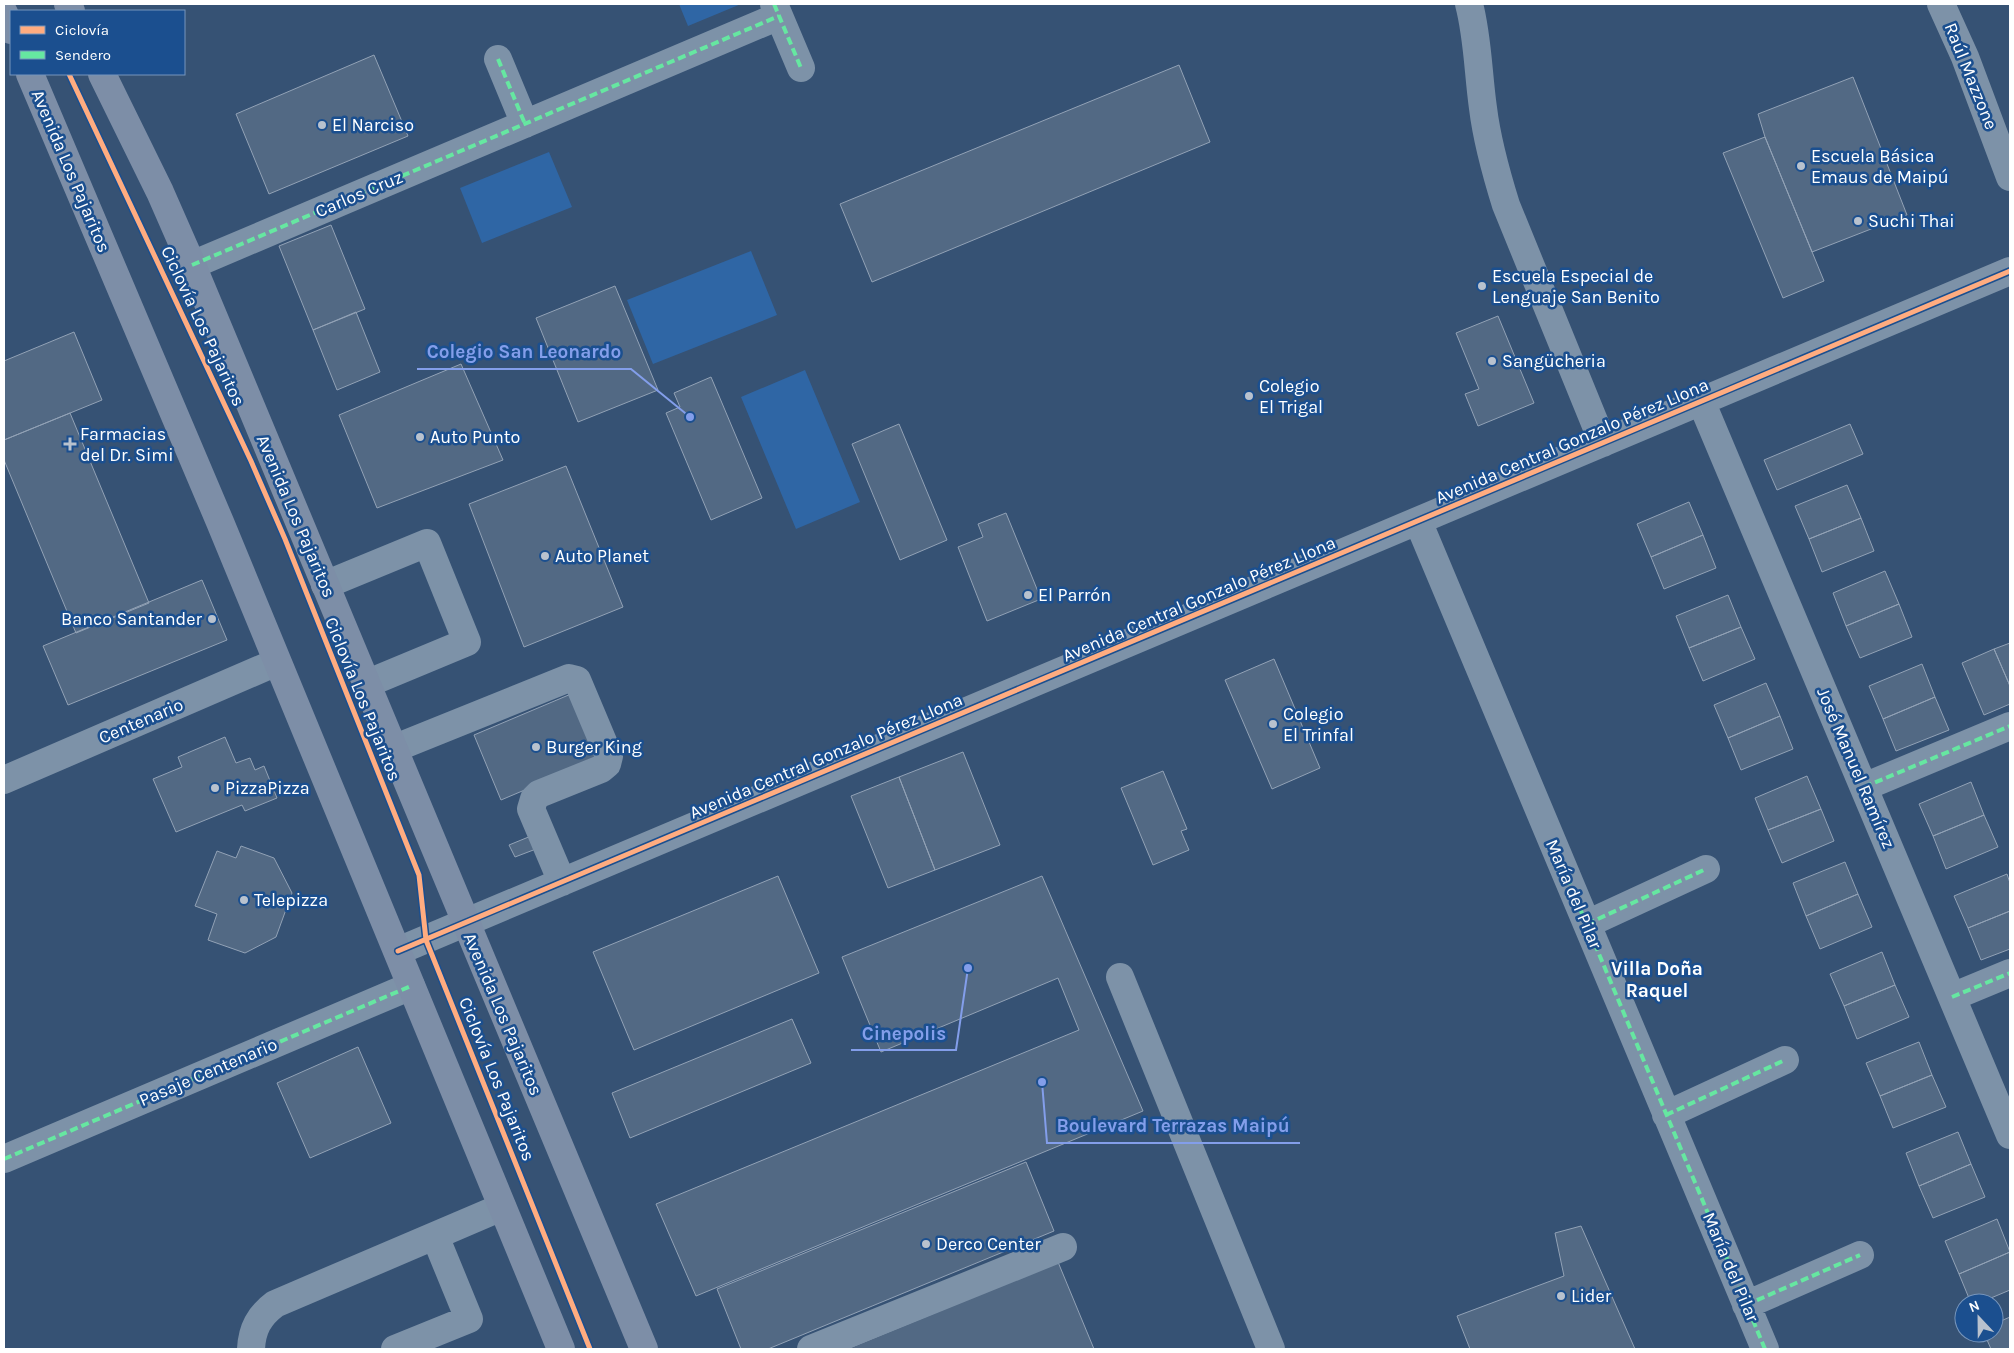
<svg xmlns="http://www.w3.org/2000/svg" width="2014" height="1353" viewBox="0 0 2014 1353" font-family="Karla,sans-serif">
  <rect width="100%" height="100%" fill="#365274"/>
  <!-- green -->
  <path fill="#2f66a5" d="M 679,4 L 741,4 L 688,26 Z
    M 549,152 L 572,207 L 482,243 L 460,188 Z
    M 751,251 L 777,315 L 653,364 L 627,300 Z
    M 805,370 L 860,502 L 796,529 L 741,397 Z"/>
  <!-- building -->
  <path fill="#526984" stroke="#92a2b6" d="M 374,55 L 408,136 L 269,194 L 236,114 Z
    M 1179,65 L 1210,142 L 872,282 L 840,204 Z
    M 1853,77 L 1907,215 L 1812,252 L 1765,137 L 1758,114 Z
    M 1765,137 L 1824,281 L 1783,298 L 1723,153 Z
    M 331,225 L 365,309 L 313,330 L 279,246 Z
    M 615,286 L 658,390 L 578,422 L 536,318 Z
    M 356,312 L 380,372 L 337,390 L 313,330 Z
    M 1498,316 L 1534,403 L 1478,426 L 1465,394 L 1479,389 L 1456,333 Z
    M 74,332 L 102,400 L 4,440 L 4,361 Z
    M 461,364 L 503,460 L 377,508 L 339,415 Z
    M 711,377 L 762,498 L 711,520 L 666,413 L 680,407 L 674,393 Z
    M 70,413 L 149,603 L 76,633 L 4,460 L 4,440 Z
    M 899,424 L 947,540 L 900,560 L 852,444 Z
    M 1850,424 L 1863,454 L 1777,490 L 1764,460 Z
    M 566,466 L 623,607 L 524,647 L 469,504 Z
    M 1847,485 L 1861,518 L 1809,539 L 1795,506 Z
    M 1689,502 L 1703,535 L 1651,557 L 1637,524 Z
    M 1006,513 L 1041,599 L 987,621 L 958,547 L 983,537 L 978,524 Z
    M 1861,518 L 1874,551 L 1822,572 L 1809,539 Z
    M 1703,535 L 1716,568 L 1664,589 L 1651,557 Z
    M 1885,571 L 1899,604 L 1846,626 L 1833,593 Z
    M 202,580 L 227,640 L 68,705 L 43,646 Z
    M 1728,595 L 1741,627 L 1689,648 L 1676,616 Z
    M 1899,604 L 1912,637 L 1860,658 L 1846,626 Z
    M 1741,627 L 1755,659 L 1703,681 L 1689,648 Z
    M 2010,643 L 2010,686 L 1994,649 Z
    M 1994,649 L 2010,686 L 2010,704 L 1984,715 L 1962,663 Z
    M 1274,659 L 1320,768 L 1272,789 L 1225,680 Z
    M 1922,664 L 1935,697 L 1883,719 L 1869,686 Z
    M 1766,683 L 1780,716 L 1728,738 L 1714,705 Z
    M 571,694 L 598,759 L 501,800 L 474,735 Z
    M 1935,697 L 1949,730 L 1896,751 L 1883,719 Z
    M 1780,716 L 1793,749 L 1741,770 L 1728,738 Z
    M 225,737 L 236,763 L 250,758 L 255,770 L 264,766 L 277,798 L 245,811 L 242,805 L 176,832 L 153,779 L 182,767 L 178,757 Z
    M 963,752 L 1000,845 L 935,870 L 899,777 Z
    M 1163,771 L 1187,829 L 1181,831 L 1189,850 L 1153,865 L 1121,788 Z
    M 1807,776 L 1821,809 L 1768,830 L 1755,798 Z
    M 899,777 L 935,870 L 888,888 L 851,796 Z
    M 1971,782 L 1984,815 L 1933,836 L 1919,804 Z
    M 1821,809 L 1834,841 L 1782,863 L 1768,830 Z
    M 1984,815 L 1998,847 L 1946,869 L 1933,836 Z
    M 531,836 L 536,849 L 515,857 L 509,845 Z
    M 241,846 L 274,858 L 292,893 L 276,937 L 245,953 L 208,940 L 217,914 L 195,906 L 217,851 L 236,858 Z
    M 1845,862 L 1858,894 L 1806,916 L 1793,883 Z
    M 2007,874 L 2010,883 L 2010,911 L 1968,928 L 1954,896 Z
    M 778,876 L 819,973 L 634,1050 L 593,952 Z
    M 1042,876 L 1143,1111 L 696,1296 L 656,1204 L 1079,1030 L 1058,978 L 881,1052 L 842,957 Z
    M 1858,894 L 1872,927 L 1820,949 L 1806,916 Z
    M 2010,911 L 2010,949 L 1981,960 L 1968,928 Z
    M 1882,952 L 1895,985 L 1844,1006 L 1830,974 Z
    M 1895,985 L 1909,1017 L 1857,1039 L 1844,1006 Z
    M 792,1019 L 811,1063 L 630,1138 L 612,1093 Z
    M 1919,1042 L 1932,1075 L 1880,1096 L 1866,1063 Z
    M 358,1047 L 391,1123 L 310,1158 L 277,1083 Z
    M 1932,1075 L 1946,1107 L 1893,1128 L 1880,1096 Z
    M 1958,1132 L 1971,1164 L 1919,1186 L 1906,1153 Z
    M 1026,1162 L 1054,1231 L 768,1349 L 741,1349 L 717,1289 Z
    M 1971,1164 L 1985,1197 L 1933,1218 L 1919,1186 Z
    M 1997,1219 L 2010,1252 L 1959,1274 L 1945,1241 Z
    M 1581,1226 L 1635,1349 L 1470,1349 L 1457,1316 L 1564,1276 L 1555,1233 Z
    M 2010,1252 L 2010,1290 L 1979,1303 L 1971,1303 L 1959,1274 Z
    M 1058,1262 L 1094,1349 L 847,1349 Z
    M 2010,1317 L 2010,1349 L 1991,1349 L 1984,1333 L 1994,1333 L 1994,1324 Z"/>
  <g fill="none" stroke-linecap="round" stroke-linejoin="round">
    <!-- minor -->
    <path stroke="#7d92a8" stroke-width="28" d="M 774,4 L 801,68
      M 1469,4 C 1478,38 1478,73 1483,108 C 1487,141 1496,173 1506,205 L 1603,443
      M 1941,4 L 1965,57 L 2010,177
      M 498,59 L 525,124
      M 192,265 L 779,16
      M 1701,401 L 2010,1135
      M 1418,521 L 1765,1349
      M 325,585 L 427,543 L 467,642 L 366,684
      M 393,749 L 569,678 L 577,680 L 609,756 L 607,764 L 601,769 L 539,794 L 534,799 L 531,809 L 562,882
      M 4,780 L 277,662
      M 1864,787 L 2010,726
      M 1587,924 L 1706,869
      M 398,951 L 2010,271
      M 1120,977 L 1271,1349
      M 1952,997 L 2010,973
      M 1666,1115 L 1785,1060
      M 4,1159 L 411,986
      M 1746,1305 L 1860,1255
      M 251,1349 C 252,1329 259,1316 275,1304 L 502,1207
      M 395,1349 L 469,1319 L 435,1236
      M 811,1349 L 1063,1247"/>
    <!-- major -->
    <path stroke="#7d8ea7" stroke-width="28" d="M 68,4 L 71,11
      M 4,13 L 11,30
      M 30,74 L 220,522 L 561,1349
      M 102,74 L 160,192 L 192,265 L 644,1349"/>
    <!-- quiet -->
    <path stroke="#66e7a1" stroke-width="4" stroke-dasharray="8 4" stroke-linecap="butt" d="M 774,4 L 801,68
      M 498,59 L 525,124
      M 192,265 L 779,16
      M 1864,787 L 2010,726
      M 1562,866 L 1765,1349
      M 1587,924 L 1706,869
      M 1952,997 L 2010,973
      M 1666,1115 L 1785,1060
      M 4,1159 L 411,986
      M 1746,1305 L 1860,1255"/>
    <defs>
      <path id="cycleway" d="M 69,74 L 251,461 L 285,539 L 419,875 L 426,940 L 590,1349
        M 398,951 L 2010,271"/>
    </defs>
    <!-- cycleway casing -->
    <use href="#cycleway" stroke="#1b4f8f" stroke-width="8"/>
    <!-- cycleway -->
    <use href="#cycleway" stroke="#ffac80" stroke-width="5"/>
  </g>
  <!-- markers -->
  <g fill="#b9c2ce" stroke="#1b4f8f" stroke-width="2">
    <circle cx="322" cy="125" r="5"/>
    <circle cx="1801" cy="166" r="5"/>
    <circle cx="1858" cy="221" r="5"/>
    <circle cx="1482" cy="286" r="5"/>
    <circle cx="1492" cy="361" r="5"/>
    <circle cx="1249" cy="396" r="5"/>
    <circle cx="420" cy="437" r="5"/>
    <path d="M67.5 436.5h5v5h5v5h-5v5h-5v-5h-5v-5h5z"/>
    <circle cx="545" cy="556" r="5"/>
    <circle cx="1028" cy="595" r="5"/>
    <circle cx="212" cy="619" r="5"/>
    <circle cx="1273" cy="724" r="5"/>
    <circle cx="536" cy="747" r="5"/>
    <circle cx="215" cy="788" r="5"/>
    <circle cx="244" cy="900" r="5"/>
    <circle cx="926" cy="1244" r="5"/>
    <circle cx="1561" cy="1296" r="5"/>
  </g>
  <g text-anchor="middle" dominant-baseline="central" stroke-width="5" stroke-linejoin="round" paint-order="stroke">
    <!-- street labels -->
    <g font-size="18" fill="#fff" stroke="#1b4f8f">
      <text transform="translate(1971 76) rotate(68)">Raúl Mazzone</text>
      <text transform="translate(71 171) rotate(67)">Avenida Los Pajaritos</text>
      <text transform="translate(359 194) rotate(-23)">Carlos Cruz</text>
      <text transform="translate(203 326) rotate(65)">Ciclovía Los Pajaritos</text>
      <text transform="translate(1572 441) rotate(-23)">Avenida Central Gonzalo Pérez Llona</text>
      <text transform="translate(296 516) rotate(67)">Avenida Los Pajaritos</text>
      <text transform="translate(1199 599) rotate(-23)">Avenida Central Gonzalo Pérez Llona</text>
      <text transform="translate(363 699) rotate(68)">Ciclovía Los Pajaritos</text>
      <text transform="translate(141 721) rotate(-23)">Centenario</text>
      <text transform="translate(826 756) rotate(-23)">Avenida Central Gonzalo Pérez Llona</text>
      <text transform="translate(1856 768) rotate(67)">José Manuel Ramírez</text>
      <text transform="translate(1574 894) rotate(67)">María del Pilar</text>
      <text transform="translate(503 1014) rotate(67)">Avenida Los Pajaritos</text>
      <text transform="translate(208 1072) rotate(-23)">Pasaje Centenario</text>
      <text transform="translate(497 1079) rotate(68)">Ciclovía Los Pajaritos</text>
      <text transform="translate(1731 1267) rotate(67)">María del Pilar</text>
    </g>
    <!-- poi labels -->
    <g font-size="18" fill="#fff" stroke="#1b4f8f" text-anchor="start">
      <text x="332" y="125">El Narciso</text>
      <text x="1811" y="156">Escuela Básica<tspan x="1811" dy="21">Emaus de Maipú</tspan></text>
      <text x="1868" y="221">Suchi Thai</text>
      <text x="1492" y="276">Escuela Especial de<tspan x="1492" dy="21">Lenguaje San Benito</tspan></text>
      <text x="1502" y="361">Sangücheria</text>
      <text x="1259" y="386">Colegio<tspan x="1259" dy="21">El Trigal</tspan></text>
      <text x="80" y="434">Farmacias<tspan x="80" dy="21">del Dr. Simi</tspan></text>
      <text x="430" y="437">Auto Punto</text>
      <text x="555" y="556">Auto Planet</text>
      <text x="1038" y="595">El Parrón</text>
      <text x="202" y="619" text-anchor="end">Banco Santander</text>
      <text x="1283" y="714">Colegio<tspan x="1283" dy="21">El Trinfal</tspan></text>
      <text x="546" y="747">Burger King</text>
      <text x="225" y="788">PizzaPizza</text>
      <text x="254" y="900">Telepizza</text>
      <text x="936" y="1244">Derco Center</text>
      <text x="1571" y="1296">Lider</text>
    </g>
    <!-- neighbourhood labels -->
    <g font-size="19" font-weight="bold" fill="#fff" stroke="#1b4f8f">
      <text x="1657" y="969">Villa Doña<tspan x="1657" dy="22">Raquel</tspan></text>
    </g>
  </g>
  <!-- callouts -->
  <path fill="none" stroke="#839eea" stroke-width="2" d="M690 417L631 369H417M968 968L956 1050H851M1042 1082L1047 1143H1300"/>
  <g fill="#839eea" stroke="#1b4f8f" stroke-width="2">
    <circle cx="690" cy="417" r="5"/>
    <circle cx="968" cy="968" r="5"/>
    <circle cx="1042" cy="1082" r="5"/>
  </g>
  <g font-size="19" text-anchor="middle" font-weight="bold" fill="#839eea" stroke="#1b4f8f" stroke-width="5" stroke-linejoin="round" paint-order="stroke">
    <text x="524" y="358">Colegio San Leonardo</text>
    <text x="904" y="1040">Cinepolis</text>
    <text x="1173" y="1132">Boulevard Terrazas Maipú</text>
  </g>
  <!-- border -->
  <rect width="2014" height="1353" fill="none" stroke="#ffffff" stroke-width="10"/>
  <!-- legend -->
  <rect x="10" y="10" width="175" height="65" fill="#1b4f8f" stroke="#7695bc"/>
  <rect x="20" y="26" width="25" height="8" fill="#ffac80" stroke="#7695bc"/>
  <text x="55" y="35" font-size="15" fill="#ffffff">Ciclovía</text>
  <rect x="20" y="51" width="25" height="8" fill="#66e7a1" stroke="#7695bc"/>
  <text x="55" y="60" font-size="15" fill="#ffffff">Sendero</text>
  <!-- north arrow -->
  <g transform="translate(1979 1318) rotate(338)"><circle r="24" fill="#1b4f8f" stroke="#7695bc"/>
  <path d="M0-4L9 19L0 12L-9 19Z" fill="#b9c2ce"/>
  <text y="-8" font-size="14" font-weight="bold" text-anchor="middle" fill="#ffffff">N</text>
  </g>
</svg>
